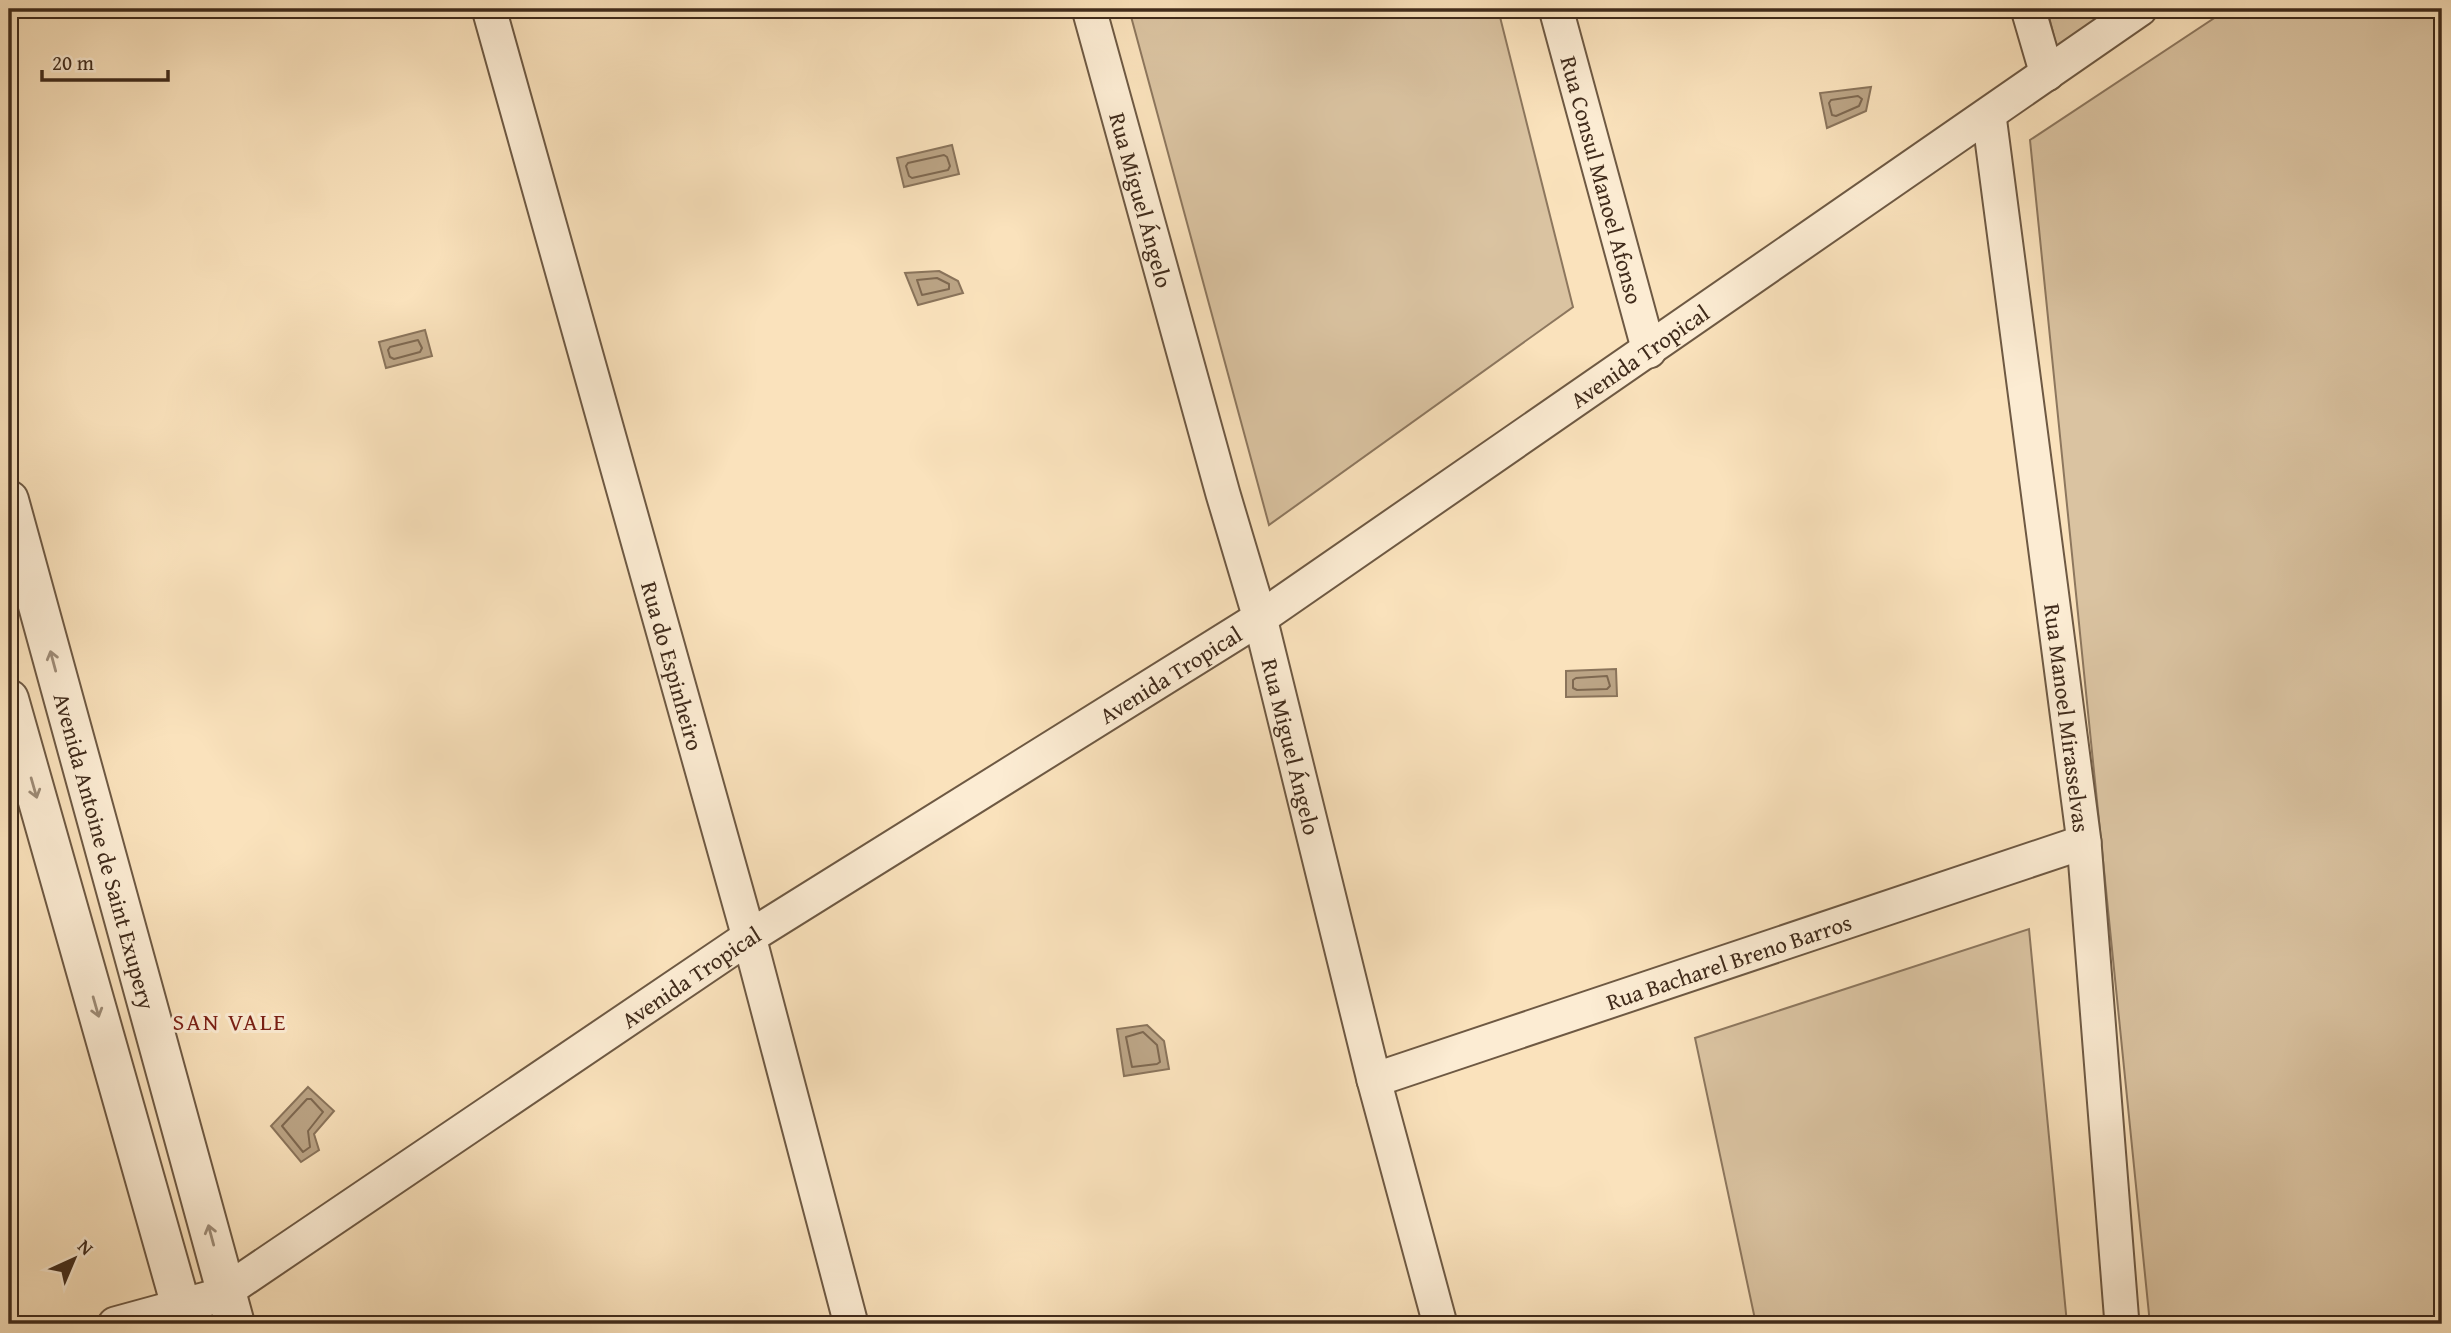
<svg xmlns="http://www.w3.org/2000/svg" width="2451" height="1333" viewBox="0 0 2451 1333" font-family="'Gentium Book Plus',serif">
  <rect width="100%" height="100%" fill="#fae2bc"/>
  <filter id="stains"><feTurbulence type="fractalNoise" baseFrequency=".00286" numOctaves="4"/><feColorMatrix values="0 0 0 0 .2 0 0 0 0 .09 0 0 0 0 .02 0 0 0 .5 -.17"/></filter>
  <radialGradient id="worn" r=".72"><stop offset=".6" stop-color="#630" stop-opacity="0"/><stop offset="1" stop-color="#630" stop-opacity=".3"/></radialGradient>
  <!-- green -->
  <path fill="#dac3a1" stroke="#8d775e" stroke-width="2" d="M 1129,9 L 1498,9 L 1573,307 L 1269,525 Z
    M 2047,9 L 2124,9 L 2060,60 Z
    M 2228,9 L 2442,9 L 2442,1324 L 2150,1324 L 2030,140 Z
    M 2029,929 L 2067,1324 L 1756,1324 L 1695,1038 Z"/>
  <!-- water -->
  <path fill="#bba485" stroke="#8a745b" stroke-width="2" d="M 1871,87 L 1866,111 L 1827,128 L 1820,93 Z
    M 952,145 L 959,174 L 904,187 L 897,158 Z
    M 939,271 L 958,281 L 963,293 L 918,305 L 905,273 Z
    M 425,330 L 432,356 L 386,368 L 379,342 Z
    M 1616,669 L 1617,696 L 1566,697 L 1566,671 Z
    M 1147,1025 L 1164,1041 L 1169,1069 L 1124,1076 L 1117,1029 Z
    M 308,1087 L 334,1111 L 314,1134 L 319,1150 L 301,1162 L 271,1126 Z"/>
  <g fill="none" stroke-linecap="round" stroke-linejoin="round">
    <!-- shore -->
    <path stroke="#7e6850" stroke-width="2" d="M 1858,96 L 1862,99 L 1859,106 L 1836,116 L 1832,115 L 1829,103 L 1831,100 Z
      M 944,155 L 947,157 L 950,166 L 948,170 L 912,178 L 909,176 L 906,166 L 908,163 Z
      M 937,278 L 949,284 L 949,289 L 922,295 L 917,280 Z
      M 418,340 L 422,348 L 420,352 L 394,359 L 390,357 L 388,350 L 390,347 Z
      M 1607,676 L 1610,686 L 1607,689 L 1577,690 L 1573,688 L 1573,680 L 1576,678 Z
      M 1143,1032 L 1157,1045 L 1160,1062 L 1157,1064 L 1132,1067 L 1126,1037 Z
      M 307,1099 L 311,1099 L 323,1112 L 308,1131 L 310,1147 L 303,1152 L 282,1126 Z"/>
    <defs>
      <g id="minor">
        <path id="s1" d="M 489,9 L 749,937 L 851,1324"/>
        <path id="s2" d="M 1089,9 L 1223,494 L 1260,618 L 1374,1080 L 1440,1324"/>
        <path id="s3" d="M 1556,9 L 1649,351"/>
        <path d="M 2028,9 L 2047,74"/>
        <path id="s4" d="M 1989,116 L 2084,842 L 2122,1324"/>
        <path id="s5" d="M 1374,1080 L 2084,842"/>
        <path id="s6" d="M 115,1324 L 210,1298 L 226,1291 L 749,937 L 1260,618 L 2140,9"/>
      </g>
      <g id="tertiary">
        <path id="s7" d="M 9,500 L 235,1324"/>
        <path d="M 9,699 L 186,1324"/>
      </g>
    </defs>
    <!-- minor casing -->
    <use href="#minor" stroke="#6e5943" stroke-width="37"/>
    <!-- tertiary casing -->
    <use href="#tertiary" stroke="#6e5943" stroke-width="42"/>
    <!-- minor -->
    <use href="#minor" stroke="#fcecd3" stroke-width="33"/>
    <!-- tertiary -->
    <use href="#tertiary" stroke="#fcecd3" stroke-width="38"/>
  </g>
  <!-- one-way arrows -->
  <defs><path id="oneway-shaft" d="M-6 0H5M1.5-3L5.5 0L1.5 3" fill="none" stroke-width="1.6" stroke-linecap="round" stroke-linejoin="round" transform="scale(1.75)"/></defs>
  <g stroke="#9e8c77">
    <use href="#oneway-shaft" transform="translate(53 661) rotate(-105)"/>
    <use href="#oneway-shaft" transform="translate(34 788) rotate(74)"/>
    <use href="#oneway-shaft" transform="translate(96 1007) rotate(74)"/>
    <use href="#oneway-shaft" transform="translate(211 1235) rotate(-105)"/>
  </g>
  <g text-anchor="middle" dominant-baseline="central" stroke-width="6" stroke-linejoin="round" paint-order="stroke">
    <!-- street labels -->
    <g font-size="23" fill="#402b1b" stroke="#fcecd3">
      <text stroke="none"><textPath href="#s3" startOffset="177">Rua Consul Manoel Afonso</textPath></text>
      <text stroke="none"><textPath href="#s2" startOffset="198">Rua Miguel Ángelo</textPath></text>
      <text stroke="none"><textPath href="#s6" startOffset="1811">Avenida Tropical</textPath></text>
      <text stroke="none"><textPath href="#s1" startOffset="682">Rua do Espinheiro</textPath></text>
      <text stroke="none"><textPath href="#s6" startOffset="1244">Avenida Tropical</textPath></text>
      <text stroke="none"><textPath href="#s4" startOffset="607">Rua Manoel Mirasselvas</textPath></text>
      <text stroke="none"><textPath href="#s2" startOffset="765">Rua Miguel Ángelo</textPath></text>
      <text stroke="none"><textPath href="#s7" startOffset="364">Avenida Antoine de Saint Exupery</textPath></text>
      <text stroke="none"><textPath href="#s5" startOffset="374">Rua Bacharel Breno Barros</textPath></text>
      <text stroke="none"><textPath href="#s6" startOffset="677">Avenida Tropical</textPath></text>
    </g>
    <!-- neighbourhood labels -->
    <g font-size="24" letter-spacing="2" fill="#7a1f14" stroke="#fcecd3">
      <text x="230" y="1021">SAN VALE</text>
    </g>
  </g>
  <!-- margin -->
  <rect width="2451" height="1333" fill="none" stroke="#fae2bc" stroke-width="35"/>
  <rect x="10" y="10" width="2430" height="1312" fill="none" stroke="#402b1b" stroke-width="3.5"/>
  <rect x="18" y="18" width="2416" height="1298" fill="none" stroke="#402b1b" stroke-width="2"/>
  <!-- north arrow -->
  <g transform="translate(74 1259) rotate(44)" stroke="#fcecd3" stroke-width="5" paint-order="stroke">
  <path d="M0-5L12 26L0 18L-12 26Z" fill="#402b1b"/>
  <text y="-10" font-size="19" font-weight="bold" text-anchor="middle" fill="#402b1b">N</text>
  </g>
  <!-- scale -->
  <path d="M42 70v10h126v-10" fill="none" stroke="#402b1b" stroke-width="3.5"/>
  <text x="52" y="70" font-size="21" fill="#402b1b" stroke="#fcecd3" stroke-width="5" paint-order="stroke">20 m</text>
  <rect width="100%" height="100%" filter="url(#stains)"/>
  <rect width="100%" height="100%" fill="url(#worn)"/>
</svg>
